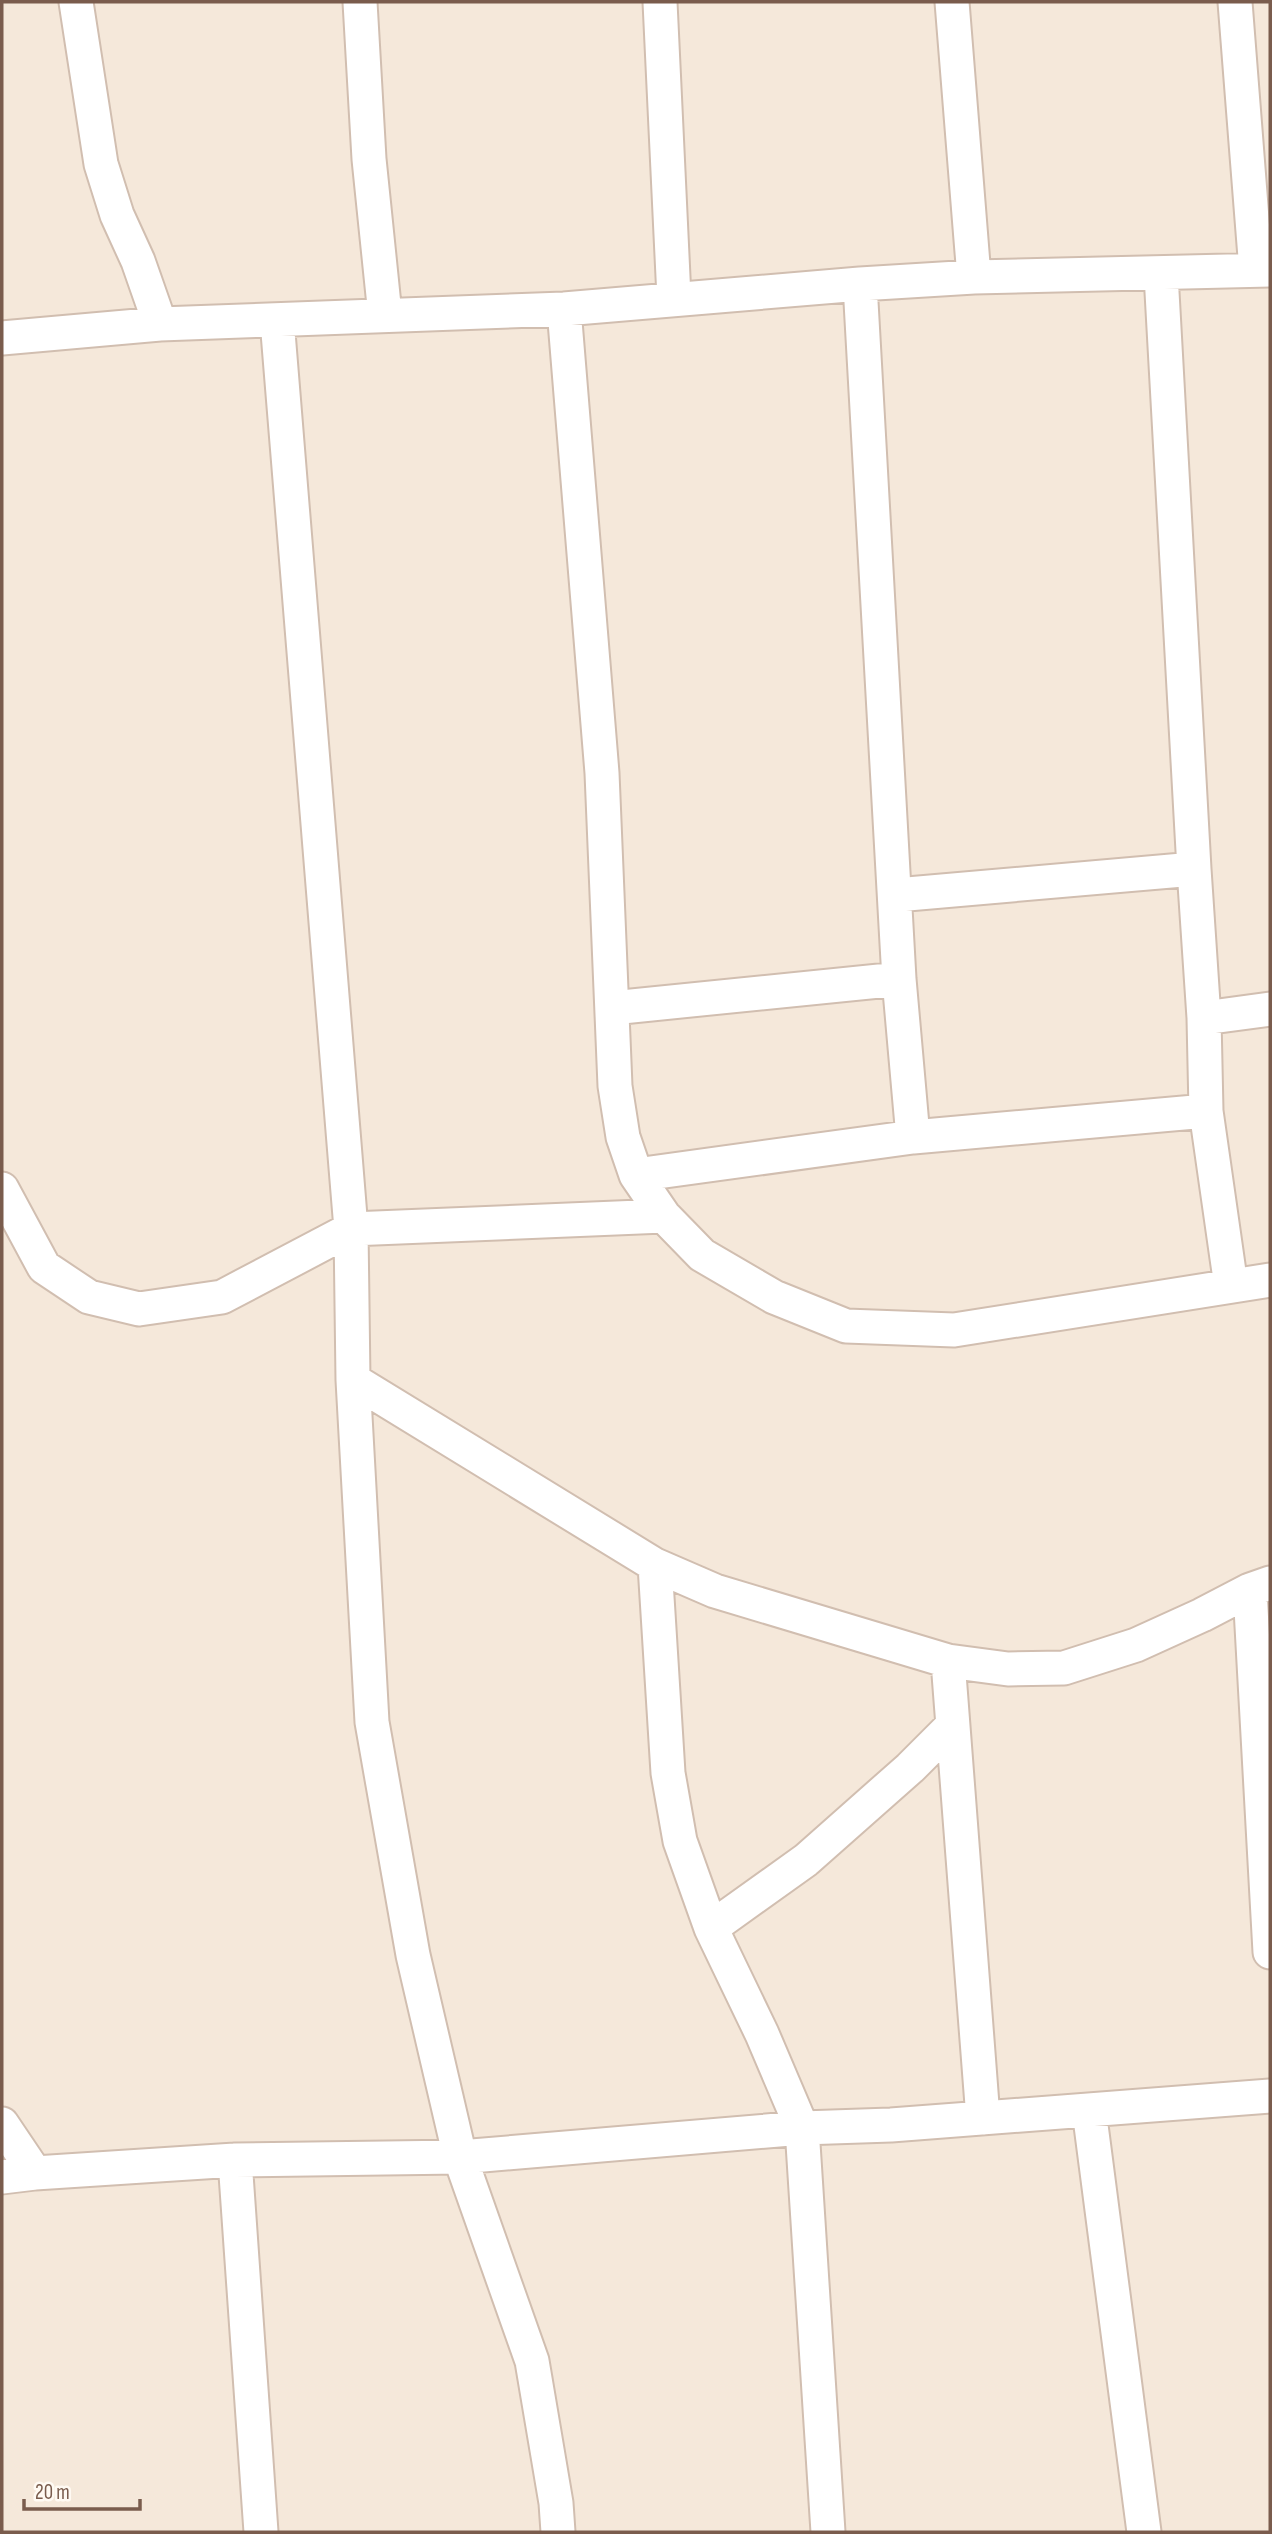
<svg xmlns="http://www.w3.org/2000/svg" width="1272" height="2534" viewBox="0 0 1272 2534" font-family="'Sofia Sans Condensed',sans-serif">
  <rect width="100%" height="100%" fill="#fdf6ec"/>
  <!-- residential -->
  <path fill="#f5e8da" d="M 2,2 L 1270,2 L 1270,2532 L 2,2532 Z"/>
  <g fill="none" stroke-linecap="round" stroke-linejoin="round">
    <defs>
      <path id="street" d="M 76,2 L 101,164 L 117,215 L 138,261 L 160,324
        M 360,2 L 369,159 L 385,315
        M 660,2 L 674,298
        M 952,2 L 974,277
        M 1235,2 L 1256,270
        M 1161,274 L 1194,869 L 1204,1018 L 1206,1111 L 1231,1286
        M 860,284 L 899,979 L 913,1137
        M 564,309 L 602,773 L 615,1086 L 623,1137 L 636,1175 L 664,1216 L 702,1255 L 774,1297 L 846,1326 L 954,1330 L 1270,1280
        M 277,320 L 351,1229 L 353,1380 L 372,1722 L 413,1955 L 460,2157 L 532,2361 L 556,2503 L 558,2532
        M 2,338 L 160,324 L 564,309 L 860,284 L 974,277 L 1270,270
        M 896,895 L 1194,869
        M 612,1008 L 899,979
        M 1204,1018 L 1270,1009
        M 636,1175 L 913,1137 L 1206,1111
        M 2,1189 L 44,1267 L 89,1297 L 139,1309 L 222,1297 L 351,1229 L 664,1216
        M 353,1380 L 655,1565 L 715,1591 L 948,1661 L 1008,1669 L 1064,1668 L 1136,1645 L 1202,1615 L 1250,1590 L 1270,1583
        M 655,1565 L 668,1773 L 680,1841 L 711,1928 L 762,2034 L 802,2128 L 828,2532
        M 1250,1590 L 1270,1952
        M 948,1661 L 983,2118
        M 711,1928 L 806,1860 L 910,1768 L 951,1727
        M 1089,2110 L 1144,2532
        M 2,2124 L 35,2173
        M 235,2160 L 261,2532
        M 2,2177 L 35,2173 L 235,2160 L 460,2157 L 802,2128 L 891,2125 L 1270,2096"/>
    </defs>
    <!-- street casing -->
    <use href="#street" stroke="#d1beb0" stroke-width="37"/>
    <!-- street -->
    <use href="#street" stroke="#fff" stroke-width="33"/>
  </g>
  <!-- border -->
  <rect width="1272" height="2534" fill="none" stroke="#7a5c4d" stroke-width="7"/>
  <!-- scale -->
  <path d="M24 2499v10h116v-10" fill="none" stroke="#7a5c4d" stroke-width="3.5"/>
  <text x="35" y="2499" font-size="21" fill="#7a5c4d" stroke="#fffaf3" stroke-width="5" paint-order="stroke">20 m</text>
</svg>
